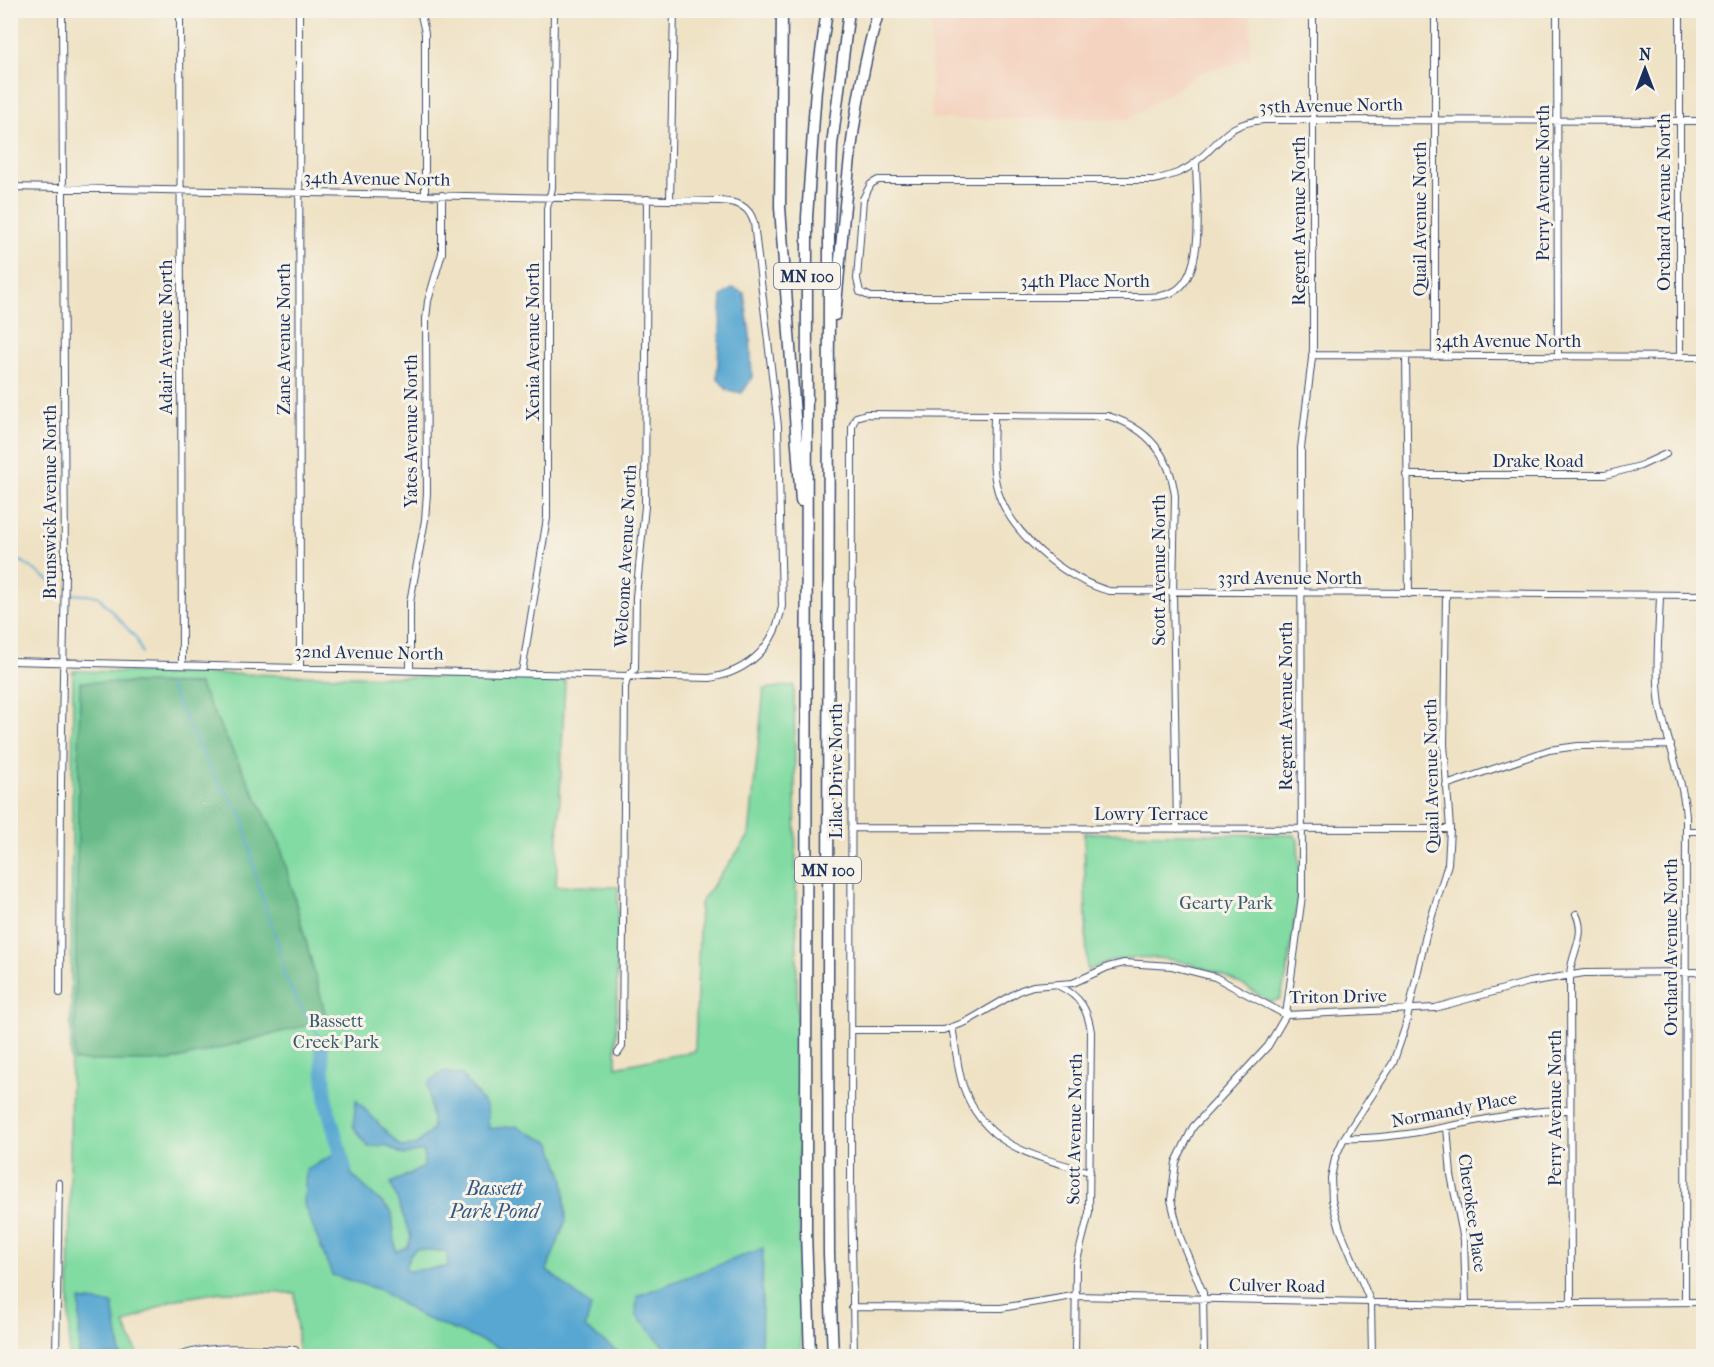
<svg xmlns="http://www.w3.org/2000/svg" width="1714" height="1367" viewBox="0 0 1714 1367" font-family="'IM FELL French Canon',serif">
  <rect width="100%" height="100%" fill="#f7f3e8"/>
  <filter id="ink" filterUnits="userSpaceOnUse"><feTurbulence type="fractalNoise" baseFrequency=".0167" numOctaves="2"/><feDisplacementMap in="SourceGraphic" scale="12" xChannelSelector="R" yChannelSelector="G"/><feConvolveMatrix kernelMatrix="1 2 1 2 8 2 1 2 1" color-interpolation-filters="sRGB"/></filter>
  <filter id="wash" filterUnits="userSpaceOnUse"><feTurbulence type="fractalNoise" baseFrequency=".008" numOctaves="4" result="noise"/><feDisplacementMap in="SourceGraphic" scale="24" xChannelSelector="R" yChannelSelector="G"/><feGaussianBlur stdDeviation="1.35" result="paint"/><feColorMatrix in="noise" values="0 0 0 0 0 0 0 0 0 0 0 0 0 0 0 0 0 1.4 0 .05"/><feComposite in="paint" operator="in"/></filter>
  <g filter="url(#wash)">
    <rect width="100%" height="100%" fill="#efe2c4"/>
    <!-- built -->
    <path fill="#f4d3c0" d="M 931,11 L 1251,11 L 1250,59 L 1203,72 L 1128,119 L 931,119 Z"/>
    <!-- green -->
    <path fill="#81dba2" stroke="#4e8580" stroke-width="1.5" d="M 73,671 L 565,680 L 556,886 L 618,887 L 616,1067 L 695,1051 L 700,903 L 749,836 L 764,689 L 794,685 L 801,1356 L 298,1356 L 295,1293 L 221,1292 L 172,1300 L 124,1324 L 139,1356 L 69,1356 Z
      M 1084,833 L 1294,835 L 1298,840 L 1299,864 L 1297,904 L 1287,974 L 1280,999 L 1272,1002 L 1267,1000 C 1217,966 1144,941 1087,971 Z"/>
    <!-- forest -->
    <path fill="#68bb88" stroke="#427573" stroke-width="1.5" d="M 80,682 L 199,684 L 280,844 L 327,1020 L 170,1061 L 74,1061 Z"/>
    <!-- water -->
    <path fill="#58a7d2" stroke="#3a6b98" stroke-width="1.5" fill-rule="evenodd" d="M 733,288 L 744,293 L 750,334 L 752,378 L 742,393 L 727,390 L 717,377 L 722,296 Z
      M 443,1072 L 462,1075 L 487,1107 L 489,1129 L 516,1126 L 551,1143 L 564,1179 L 566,1220 L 547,1270 L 591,1307 L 585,1328 L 624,1356 L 519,1356 L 420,1316 L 380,1290 L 332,1275 L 304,1205 L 306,1170 L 346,1148 L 352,1175 L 392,1212 L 396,1252 L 408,1246 L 411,1237 L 391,1183 L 424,1167 L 424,1151 L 403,1155 L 385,1145 L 368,1147 L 353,1126 L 356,1100 L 401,1147 L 415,1146 L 433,1129 L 428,1083 ZM 416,1249 L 447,1252 L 448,1267 L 408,1271 L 405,1268 L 410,1255 Z
      M 763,1248 L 761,1356 L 672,1356 L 636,1315 L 637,1296 Z
      M 80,1300 L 113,1304 L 121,1356 L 79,1356 Z"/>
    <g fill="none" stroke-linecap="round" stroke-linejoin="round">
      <!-- stream -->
      <path stroke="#58a7d2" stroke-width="2" d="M 10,558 L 23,562 L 56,585
        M 71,594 L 98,596 L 136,638 L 142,653
        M 169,686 L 215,778 L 243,816 L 256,879 L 279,946 L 284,974 L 294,995 L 319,1036 L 321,1045"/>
      <!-- river -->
      <path stroke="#58a7d2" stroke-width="14" d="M 321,1045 L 327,1105 L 345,1169"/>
    </g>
  </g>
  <g filter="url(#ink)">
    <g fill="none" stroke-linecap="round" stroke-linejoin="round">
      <defs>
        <path id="minor" d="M 180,10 L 182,664
          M 299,10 L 300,666
          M 420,10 L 425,33 L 425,194
          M 1435,10 L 1435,356
          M 1557,10 L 1558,356
          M 1680,10 L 1680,356
          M 1196,162 C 1196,195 1206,265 1179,288 C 1169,297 1152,297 1139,297 L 871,297 L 860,292 L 857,279 L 863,199 L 871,184 L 878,180 L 1154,180 C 1170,176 1185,172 1197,161 C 1223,140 1226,123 1264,120 L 1704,121
          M 10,187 L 720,201 C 737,202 749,205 754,223 L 778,426 L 782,606 C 775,646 750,671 710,678 L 10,661
          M 670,200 L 674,10
          M 1312,355 L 1704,357
          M 1406,356 L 1409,594
          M 994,415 C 994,437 991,462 996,484 C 1006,531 1064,579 1109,591 L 1704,595
          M 1406,475 L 1605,475 L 1640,466 L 1666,454
          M 1660,595 C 1659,631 1655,669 1660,705 C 1667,743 1683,777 1686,817 L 1685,1302
          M 410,669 L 410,602 L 425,520 L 427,493 L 426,319 L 428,301 L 442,253 L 442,195
          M 522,672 L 547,518 L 547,208 L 552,188 L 554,10
          M 1446,785 L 1549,750 L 1578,746 L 1671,745
          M 851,828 L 1450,829
          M 1686,831 L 1704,831
          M 1059,986 C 1080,996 1088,1010 1091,1032 L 1089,1213 L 1076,1264 L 1075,1356
          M 60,993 L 61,782 L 65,573 L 62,10
          M 952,1027 C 956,1047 957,1068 963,1086 C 985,1148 1034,1156 1090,1172
          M 852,1030 L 944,1030 L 966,1022 L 1021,990 L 1033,986 L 1073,983 L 1108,967 L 1124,963 L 1172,966 L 1215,977 L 1286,1015 L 1435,1008 L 1529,982 L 1584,973 L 1704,972
          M 618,1053 L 622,1047 L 625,687 L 628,675 L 635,669 L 636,597 L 645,506 L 647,199
          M 1447,1127 L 1451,1175 L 1464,1240 L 1466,1304
          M 1344,1138 C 1421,1141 1493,1109 1570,1110
          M 1571,1304 L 1570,975 C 1571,952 1587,936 1576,914
          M 852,1307 L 1001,1308 L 1073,1296 L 1466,1304 L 1704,1302
          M 56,1356 L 59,1183
          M 178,1356 C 214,1343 258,1350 295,1350 L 295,1356
          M 854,1356 L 851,1184 L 852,426 L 856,417 L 866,414 L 1108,416 C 1148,428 1170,455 1175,496 L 1173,593 L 1177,829
          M 1204,1356 L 1203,1293 L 1180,1237 L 1171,1200 L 1176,1162 L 1193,1127 L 1268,1046 L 1286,1015 L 1302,896 L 1301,448 L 1313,350 L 1313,10
          M 1372,1356 L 1371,1303 L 1340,1229 L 1332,1200 L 1331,1178 L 1335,1158 L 1344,1138 L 1393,1063 L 1405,1028 L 1426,935 L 1448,864 L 1450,829 L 1444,744 L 1446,594"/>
        <path id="motorway" d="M 782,10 L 780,207 L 801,501
          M 835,315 C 845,213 849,110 879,10
          M 810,1356 L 806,1231 L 807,217 L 816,89 L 827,10
          M 833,1356 L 829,1254 L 828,995 L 829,232 L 832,145 L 849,10"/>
      </defs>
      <!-- minor casing -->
      <use href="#minor" stroke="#3b4a6d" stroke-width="8"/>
      <!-- motorway casing -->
      <use href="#motorway" stroke="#3b4a6d" stroke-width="13"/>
      <!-- minor -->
      <use href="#minor" stroke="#fff" stroke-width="6"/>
      <!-- motorway -->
      <use href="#motorway" stroke="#fff" stroke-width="10"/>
    </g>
  </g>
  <g text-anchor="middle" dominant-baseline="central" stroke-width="6" stroke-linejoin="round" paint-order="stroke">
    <!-- shield labels -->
    <g fill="#f7f3e8" stroke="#5d6a87" stroke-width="1.5">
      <rect x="774" y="263" width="66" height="26" rx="4.5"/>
      <rect x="795" y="857" width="66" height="26" rx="4.5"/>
    </g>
    <g font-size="16" font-weight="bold" fill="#1b2f5e">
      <text x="807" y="276">MN 100</text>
      <text x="828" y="870">MN 100</text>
    </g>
    <!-- street labels -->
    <g font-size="18" fill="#1b2f5e" stroke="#f7f3e8">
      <text transform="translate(1331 106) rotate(-1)">35th Avenue North</text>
      <text transform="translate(377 179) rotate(1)">34th Avenue North</text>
      <text transform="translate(1543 183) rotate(-90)">Perry Avenue North</text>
      <text transform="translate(1664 202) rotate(-90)">Orchard Avenue North</text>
      <text transform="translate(1420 219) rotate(-90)">Quail Avenue North</text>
      <text transform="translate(1299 221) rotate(-90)">Regent Avenue North</text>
      <text x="1085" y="281">34th Place North</text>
      <text transform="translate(166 337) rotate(-90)">Adair Avenue North</text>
      <text transform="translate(284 339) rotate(-90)">Zane Avenue North</text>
      <text x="1508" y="341">34th Avenue North</text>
      <text transform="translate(533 342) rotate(-90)">Xenia Avenue North</text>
      <text transform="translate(411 431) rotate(-90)">Yates Avenue North</text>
      <text x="1538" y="461">Drake Road</text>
      <text transform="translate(50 502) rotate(-90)">Brunswick Avenue North</text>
      <text transform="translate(626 556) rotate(-87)">Welcome Avenue North</text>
      <text transform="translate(1159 570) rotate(-90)">Scott Avenue North</text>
      <text x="1290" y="578">33rd Avenue North</text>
      <text transform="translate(369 653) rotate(1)">32nd Avenue North</text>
      <text transform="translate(1286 706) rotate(-90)">Regent Avenue North</text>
      <text transform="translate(836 771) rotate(-90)">Lilac Drive North</text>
      <text transform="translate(1432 776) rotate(-91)">Quail Avenue North</text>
      <text x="1151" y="814">Lowry Terrace</text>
      <text transform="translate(1671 947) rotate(-90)">Orchard Avenue North</text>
      <text transform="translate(1338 997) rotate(-1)">Triton Drive</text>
      <text transform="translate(1555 1108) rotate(-90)">Perry Avenue North</text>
      <text transform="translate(1454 1110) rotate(-11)">Normandy Place</text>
      <text transform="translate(1075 1129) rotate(-89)">Scott Avenue North</text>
      <text transform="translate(1472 1213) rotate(82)">Cherokee Place</text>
      <text transform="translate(1277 1286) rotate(1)">Culver Road</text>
    </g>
    <!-- park labels -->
    <g font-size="18" fill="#345a6f" stroke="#f7f3e8">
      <text x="1226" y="903">Gearty Park</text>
      <text x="336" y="1021">Bassett<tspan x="336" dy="21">Creek Park</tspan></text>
    </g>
    <!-- water labels -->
    <g font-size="20" font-style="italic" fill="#305987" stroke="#f7f3e8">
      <text x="494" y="1188">Bassett<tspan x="494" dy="23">Park Pond</tspan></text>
    </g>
  </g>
  <!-- margin -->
  <rect width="1714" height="1367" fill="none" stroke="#f7f3e8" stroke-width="36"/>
  <!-- north arrow -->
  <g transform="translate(1645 69)" stroke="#f7f3e8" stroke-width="4.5" paint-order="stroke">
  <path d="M0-4.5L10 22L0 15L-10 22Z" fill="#1b2f5e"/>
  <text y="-9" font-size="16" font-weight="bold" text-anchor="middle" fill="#1b2f5e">N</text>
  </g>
</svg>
